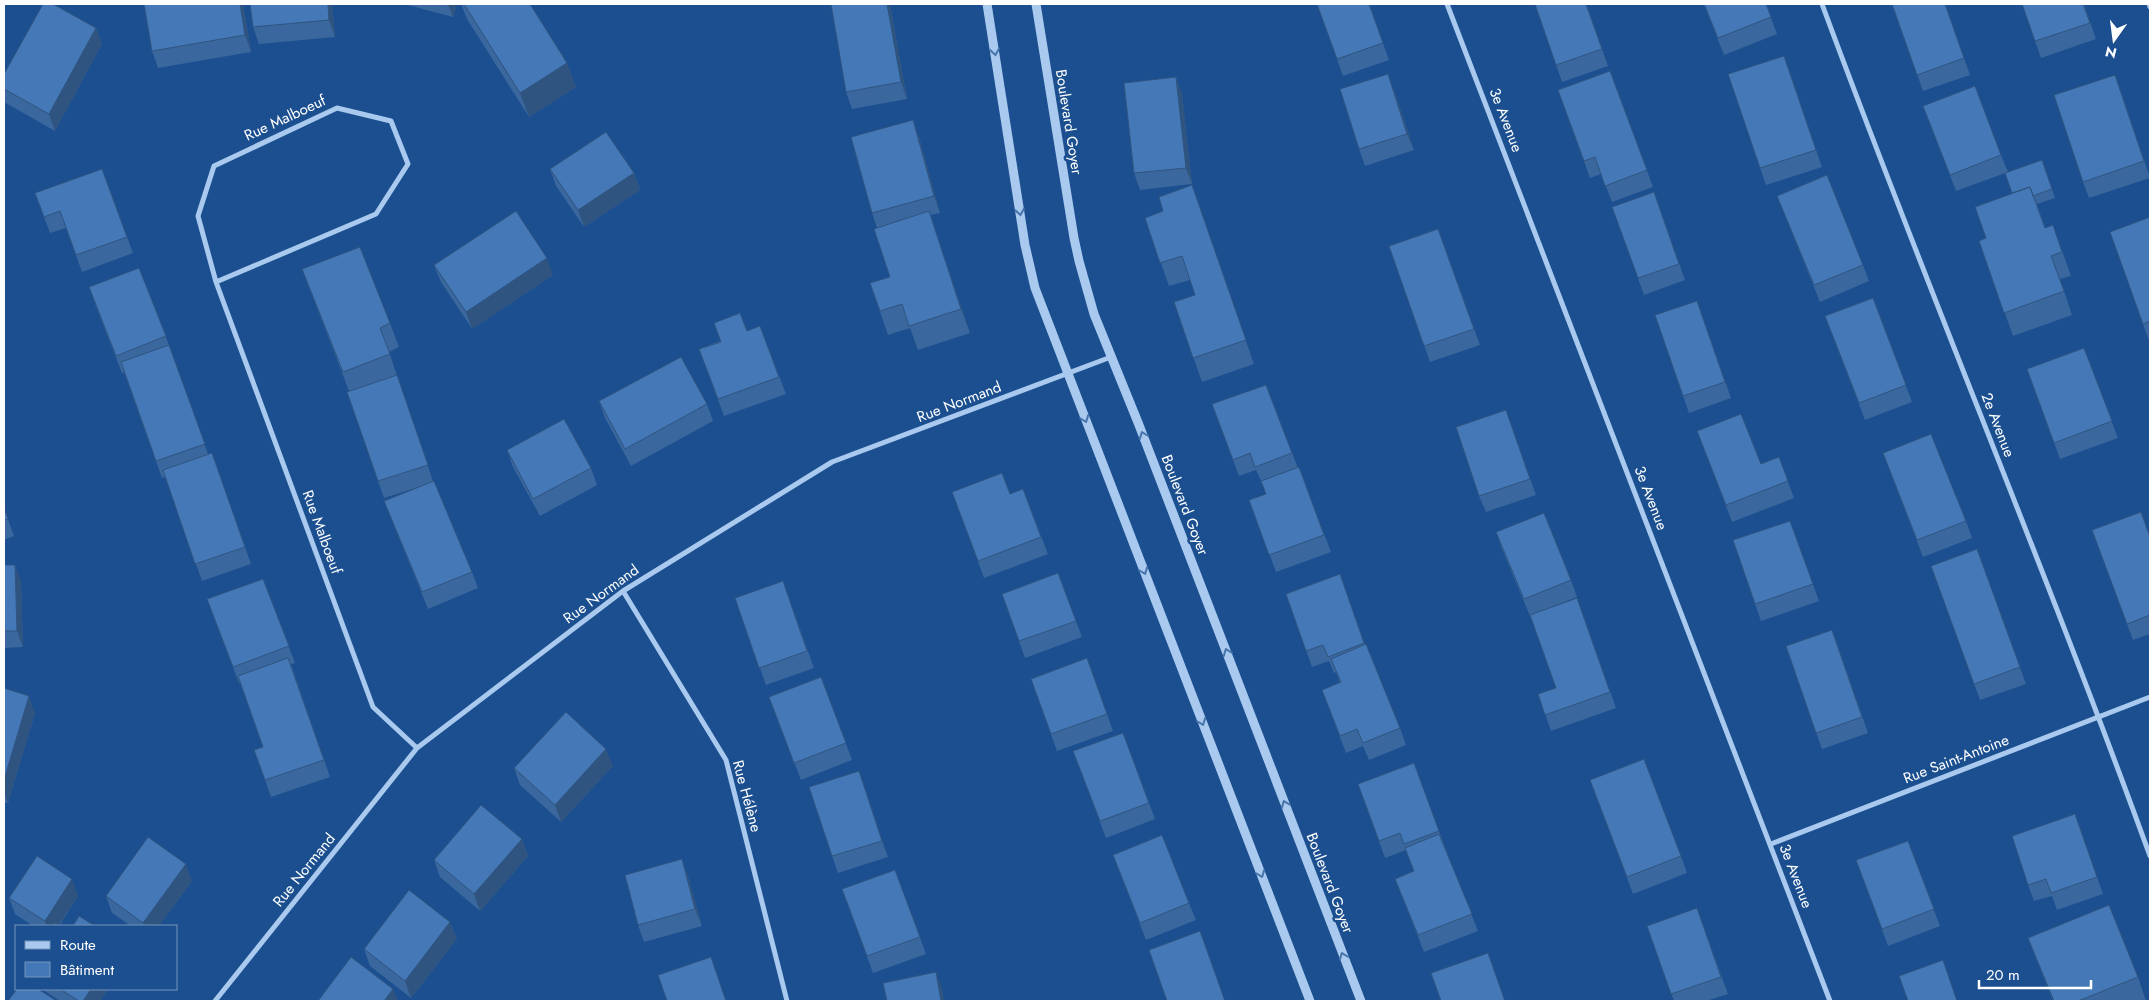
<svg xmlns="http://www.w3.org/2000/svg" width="2154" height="1005" viewBox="0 0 2154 1005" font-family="Jost,sans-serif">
  <rect width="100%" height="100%" fill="#1b4f8f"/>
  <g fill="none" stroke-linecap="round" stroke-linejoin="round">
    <!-- minor -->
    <path stroke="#a9c9ee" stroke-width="5" d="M 1447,4 L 1830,1001
      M 1822,4 C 1927,289 2046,570 2150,856
      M 2149,4 L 2150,7
      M 216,282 L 376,214 L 408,164 L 391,121 L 337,108 L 214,166 L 198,216 L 216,282 L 373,707 L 417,748
      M 623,591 L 726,760 L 787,1001
      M 1771,844 L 2150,697
      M 215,1001 L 417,748 L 623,591 L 832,462 L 1111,357"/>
    <!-- tertiary -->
    <path stroke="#a9c9ee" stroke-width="9" d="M 987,4 L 1025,245 L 1035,288 L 1310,1001
      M 1036,4 L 1074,238 L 1079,261 L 1094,314 L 1139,425 L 1361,1001"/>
  </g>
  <!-- wall -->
  <path fill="#3a679d" d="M 144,4 L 243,4 L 251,52 L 158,68 L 152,51 Z
    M 250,4 L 332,4 L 335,37 L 259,44 L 253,27 Z
    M 404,4 L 457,4 L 453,17 Z
    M 461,4 L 530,4 L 567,63 L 576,87 L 529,117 L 467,19 Z
    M 890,4 L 907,99 L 852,109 L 846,92 Z
    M 1317,4 L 1369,4 L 1389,60 L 1343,76 Z
    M 1535,4 L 1586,4 L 1608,66 L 1562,82 Z
    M 1704,4 L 1766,4 L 1777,34 L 1724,55 Z
    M 1892,4 L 1945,4 L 1970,75 L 1923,91 Z
    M 2022,4 L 2084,4 L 2096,39 L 2041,58 Z
    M 96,28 L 102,44 L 55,131 L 4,102 L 4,74 Z
    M 1610,71 L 1653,187 L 1612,202 L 1601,174 L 1590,178 L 1558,90 Z
    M 1790,72 L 1822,167 L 1766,185 L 1760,168 Z
    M 1176,77 L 1182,94 L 1192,184 L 1140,190 L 1134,173 Z
    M 1394,90 L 1414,150 L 1365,166 L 1359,149 Z
    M 2121,92 L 2150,178 L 2089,198 L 2083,182 Z
    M 1923,106 L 2001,155 L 2008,172 L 1956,191 Z
    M 913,120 L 919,137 L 940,213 L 930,215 L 970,333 L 918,350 L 910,328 L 888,335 L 870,283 L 890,277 L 877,228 L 872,213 Z
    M 2042,160 L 2055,198 L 2037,204 L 2045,228 L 2053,225 L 2071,276 L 2060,279 L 2072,315 L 2013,336 L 1979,241 L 1986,238 L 2012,193 Z
    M 102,169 L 133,253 L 82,272 L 66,228 L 50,233 L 35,193 Z
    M 550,169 L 634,173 L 640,190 L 584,227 L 556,186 Z
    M 1192,185 L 1254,364 L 1202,382 L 1174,302 L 1195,295 L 1190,280 L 1169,286 L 1145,218 L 1163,211 Z
    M 1654,192 L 1685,280 L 1644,295 L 1612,207 Z
    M 1777,196 L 1863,265 L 1869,281 L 1820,302 Z
    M 2150,217 L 2150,340 L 2149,341 L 2110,232 Z
    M 1438,229 L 1480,345 L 1430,362 L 1389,246 Z
    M 434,265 L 553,275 L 472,329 L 441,282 Z
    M 139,268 L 169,345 L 208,454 L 212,453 L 251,564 L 202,581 L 165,477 L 162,478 L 124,372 L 122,373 L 95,304 Z
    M 302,269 L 390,323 L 399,347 L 389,352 L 433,481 L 472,572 L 478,588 L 428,609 L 384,501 L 425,485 L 384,498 L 378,481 L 349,391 Z
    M 1873,298 L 1912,402 L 1865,420 L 1825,316 Z
    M 1697,301 L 1731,398 L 1689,413 L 1683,396 Z
    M 760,326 L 786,394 L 724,416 L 699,349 Z
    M 2084,348 L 2118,438 L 2060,459 L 2027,369 Z
    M 1266,385 L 1298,468 L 1299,467 L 1331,552 L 1276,572 L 1249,500 L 1266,494 L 1262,483 L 1256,470 L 1239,476 L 1212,404 Z
    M 599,401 L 707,404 L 713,421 L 631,466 L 605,418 Z
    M 1506,410 L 1536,495 L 1486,512 L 1479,496 Z
    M 1697,431 L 1761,464 L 1779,457 L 1794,498 L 1732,522 Z
    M 507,450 L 591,468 L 597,485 L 540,516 L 513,467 Z
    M 1883,453 L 1966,521 L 1972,538 L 1923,557 Z
    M 1023,489 L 1048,554 L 984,578 L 952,492 L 1010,494 Z
    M 4,508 L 14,536 L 4,540 Z
    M 1790,521 L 1819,601 L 1761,621 L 1755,604 Z
    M 2092,530 L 2150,537 L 2150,634 L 2133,640 Z
    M 1496,532 L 1571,580 L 1577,597 L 1552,607 L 1577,598 L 1616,708 L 1551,731 L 1538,694 L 1556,688 L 1530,616 L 1502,549 Z
    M 1977,549 L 2026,684 L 1980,700 L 1931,566 Z
    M 4,565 L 21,581 L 23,647 L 4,648 Z
    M 1058,573 L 1082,637 L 1025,658 L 1002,594 Z
    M 1340,574 L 1365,645 L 1400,728 L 1406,745 L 1369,760 L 1363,746 L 1346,753 L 1322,690 L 1340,683 L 1336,672 L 1334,673 L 1329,661 L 1312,667 L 1286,594 Z
    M 263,579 L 295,663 L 291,664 L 330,777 L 271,797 L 265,780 L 263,747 L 240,683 L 239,683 L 207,599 Z
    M 783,581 L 814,668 L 766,685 L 735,598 Z
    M 1832,630 L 1868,733 L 1822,749 L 1786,646 Z
    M 1087,658 L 1113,731 L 1057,751 L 1031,679 Z
    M 821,677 L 852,760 L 801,780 L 769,697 Z
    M 4,688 L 35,713 L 8,803 L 4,802 Z
    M 1123,733 L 1155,819 L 1106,838 L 1073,751 Z
    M 1414,763 L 1445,847 L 1478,931 L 1424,952 L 1395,879 L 1414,872 L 1406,850 L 1385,858 L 1358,784 Z
    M 613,766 L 561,822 L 520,785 L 514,768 Z
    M 859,771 L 888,857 L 838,873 L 832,856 Z
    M 1590,780 L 1681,856 L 1687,873 L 1633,894 Z
    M 2075,814 L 2103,894 L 2057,910 L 2052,896 L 2034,901 L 2028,885 Z
    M 522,839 L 528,856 L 480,911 L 440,877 L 434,860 Z
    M 1908,841 L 1940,926 L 1888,946 L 1856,860 Z
    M 1113,855 L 1189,903 L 1196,920 L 1146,940 Z
    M 895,870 L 926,954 L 873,973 L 842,889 Z
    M 688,876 L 702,926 L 644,942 L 638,925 Z
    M 192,881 L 159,926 L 131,926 L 112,913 L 106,896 Z
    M 78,896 L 59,926 L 33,926 L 15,914 L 9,898 Z
    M 1697,908 L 1728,994 L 1706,1001 L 1674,1001 L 1647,926 Z
    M 450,922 L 457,939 L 411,998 L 370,966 L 364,949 Z
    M 2028,938 L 2138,977 L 2146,1001 L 2053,1001 Z
    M 42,989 L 108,989 L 100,1001 L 60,1001 Z"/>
  <!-- shaded-wall -->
  <path fill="#305480" d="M 240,4 L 243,4 L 251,52 L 245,35 Z
    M 328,4 L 332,4 L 335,37 L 329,20 Z
    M 448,4 L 457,4 L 453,17 Z
    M 887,4 L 890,4 L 907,99 L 901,82 Z
    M 96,28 L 102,44 L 55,131 L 49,114 Z
    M 1784,56 L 1790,72 L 1822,167 L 1816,150 Z
    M 567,63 L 576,87 L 529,117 L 520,93 Z
    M 1388,74 L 1394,90 L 1414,150 L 1407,134 Z
    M 1176,77 L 1182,94 L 1192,184 L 1186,168 Z
    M 913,120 L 919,137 L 940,213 L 934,196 Z
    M 634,173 L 640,190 L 584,227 L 578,210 Z
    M 1192,185 L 1201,209 L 1254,364 L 1246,340 Z
    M 929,211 L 937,235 L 970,333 L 961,309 Z
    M 547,258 L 553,275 L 472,329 L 466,312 Z
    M 15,565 L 21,581 L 23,647 L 17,631 Z
    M 29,696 L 35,713 L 8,803 L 4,793 L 4,780 Z
    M 606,749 L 613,766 L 561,822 L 555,805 Z
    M 859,771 L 865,787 L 888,857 L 882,841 Z
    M 522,839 L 528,856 L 480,911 L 474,894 Z
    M 682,859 L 688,876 L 702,926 L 695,909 Z
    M 186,864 L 192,881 L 159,926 L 144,926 L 143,923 Z
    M 72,879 L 78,896 L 58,926 L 46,926 L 45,921 Z
    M 450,922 L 457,939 L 411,998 L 405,981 Z
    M 936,972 L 942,989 L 944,1001 L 941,1001 Z
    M 91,989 L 108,989 L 100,1001 L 83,1001 Z
    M 393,989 L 398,1001 L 384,1001 Z"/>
  <!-- building -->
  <path fill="#4478b7" stroke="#305480" d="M 43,4 L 53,4 L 96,28 L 49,114 L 4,89 L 4,74 Z
    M 144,4 L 240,4 L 245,35 L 152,51 Z
    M 250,4 L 328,4 L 329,20 L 253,27 Z
    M 464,4 L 530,4 L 567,63 L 520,93 Z
    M 831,4 L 887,4 L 901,82 L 846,92 Z
    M 1317,4 L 1369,4 L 1383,43 L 1337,59 Z
    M 1535,4 L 1586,4 L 1602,49 L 1556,65 Z
    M 1704,4 L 1766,4 L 1771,17 L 1718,38 Z
    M 1892,4 L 1945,4 L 1964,58 L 1917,75 Z
    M 2022,4 L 2083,4 L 2090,23 L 2035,41 Z
    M 1784,56 L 1816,150 L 1760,168 L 1728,74 Z
    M 1610,71 L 1647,170 L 1605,186 L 1595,157 L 1584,161 L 1558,90 Z
    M 1388,74 L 1407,134 L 1359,149 L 1340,89 Z
    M 2115,75 L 2144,161 L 2083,182 L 2054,95 Z
    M 1176,77 L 1186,168 L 1134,173 L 1124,83 Z
    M 1975,86 L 2001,155 L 1950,175 L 1923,106 Z
    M 913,120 L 934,196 L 872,213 L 851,137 Z
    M 606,132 L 634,173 L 578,210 L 550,169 Z
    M 2042,160 L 2052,189 L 2033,196 L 2030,187 L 2012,193 L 2005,173 Z
    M 102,169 L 127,237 L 76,255 L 60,211 L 44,217 L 35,193 Z
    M 1827,175 L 1863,265 L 1814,285 L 1777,196 Z
    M 1192,185 L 1246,340 L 1193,358 L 1174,302 L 1195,295 L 1182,256 L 1160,263 L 1145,218 L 1163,211 L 1159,197 Z
    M 2030,187 L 2045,228 L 2053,225 L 2062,252 L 2051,256 L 2064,291 L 2004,313 L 1979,241 L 1986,238 L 1975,207 Z
    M 1654,192 L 1679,264 L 1638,278 L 1612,207 Z
    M 516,211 L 547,258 L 466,312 L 434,265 Z
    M 929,211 L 961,309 L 909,326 L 902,304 L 880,311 L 870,283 L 890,277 L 874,229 Z
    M 2150,217 L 2150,321 L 2143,324 L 2110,232 Z
    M 1438,229 L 1474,329 L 1424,346 L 1389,246 Z
    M 360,247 L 390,323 L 380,328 L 390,354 L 343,372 L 302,269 Z
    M 139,268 L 166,336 L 116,356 L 89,287 Z
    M 1873,298 L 1906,385 L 1859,403 L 1825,316 Z
    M 1697,301 L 1725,382 L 1683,396 L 1655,315 Z
    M 740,313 L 747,331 L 760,326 L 779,377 L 718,399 L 699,349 L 721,342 L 714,323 Z
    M 169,345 L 205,444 L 156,461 L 121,362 Z
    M 2084,348 L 2112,421 L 2054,443 L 2027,369 Z
    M 681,357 L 707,404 L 625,449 L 599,401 Z
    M 397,375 L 428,465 L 378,481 L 347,392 Z
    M 1266,385 L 1292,453 L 1255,467 L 1250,453 L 1233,460 L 1212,404 Z
    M 1506,410 L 1530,479 L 1479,496 L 1456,427 Z
    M 1741,414 L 1761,464 L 1779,457 L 1788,481 L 1726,505 L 1697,431 Z
    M 564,419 L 591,468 L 533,499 L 507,450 Z
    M 1931,434 L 1966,521 L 1917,540 L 1883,453 Z
    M 212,453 L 245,547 L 195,564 L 163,470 Z
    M 1299,467 L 1324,535 L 1269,555 L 1249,500 L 1266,494 L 1261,481 Z
    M 1002,473 L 1010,494 L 1023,489 L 1041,537 L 978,561 L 952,492 Z
    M 434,481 L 472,572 L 422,592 L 384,501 Z
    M 4,508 L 8,519 L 4,520 Z
    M 2141,512 L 2150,537 L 2150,615 L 2127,624 L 2092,530 Z
    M 1544,513 L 1571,580 L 1524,599 L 1496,532 Z
    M 1790,521 L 1813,584 L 1755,604 L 1733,540 Z
    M 1977,549 L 2020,667 L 1974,684 L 1931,566 Z
    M 4,565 L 15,565 L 17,631 L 4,631 Z
    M 1058,573 L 1076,621 L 1019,641 L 1002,594 Z
    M 1340,574 L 1364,643 L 1328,657 L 1323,645 L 1306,651 L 1286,594 Z
    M 263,579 L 289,646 L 233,667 L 207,599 Z
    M 783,581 L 807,651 L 759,668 L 735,598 Z
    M 1577,598 L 1610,692 L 1545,715 L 1538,694 L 1556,688 L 1530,615 Z
    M 1832,630 L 1862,717 L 1816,733 L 1786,646 Z
    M 1366,644 L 1400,728 L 1363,743 L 1357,729 L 1340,736 L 1322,690 L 1341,682 L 1331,659 Z
    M 288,658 L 324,760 L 265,780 L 254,750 L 263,747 L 238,676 Z
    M 1087,658 L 1107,714 L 1051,734 L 1031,679 Z
    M 821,677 L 846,743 L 794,763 L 769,697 Z
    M 4,688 L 29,696 L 4,780 Z
    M 566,712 L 606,749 L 555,805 L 514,768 Z
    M 1123,733 L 1149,803 L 1100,821 L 1073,751 Z
    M 1644,759 L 1681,856 L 1627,877 L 1590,780 Z
    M 1414,763 L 1439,831 L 1404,844 L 1400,833 L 1379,841 L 1358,784 Z
    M 859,771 L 882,841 L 832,856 L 809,787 Z
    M 481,805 L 522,839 L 474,894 L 434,860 Z
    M 2075,814 L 2097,877 L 2051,893 L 2046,879 L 2028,885 L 2012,836 Z
    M 1439,834 L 1472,914 L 1418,935 L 1395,879 L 1414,871 L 1405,848 Z
    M 1162,835 L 1189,903 L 1140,923 L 1113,855 Z
    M 148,837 L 186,864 L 143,923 L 106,896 Z
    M 1908,841 L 1934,909 L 1882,929 L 1856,860 Z
    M 37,856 L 72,879 L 45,921 L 9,898 Z
    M 682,859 L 695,909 L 638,925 L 625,875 Z
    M 895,870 L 920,937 L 867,956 L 842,889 Z
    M 409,890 L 450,922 L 405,981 L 364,949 Z
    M 2109,905 L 2138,977 L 2078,1001 L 2054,1001 L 2028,938 Z
    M 1697,908 L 1721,977 L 1671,994 L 1647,926 Z
    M 79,916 L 95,926 L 73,926 Z
    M 55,923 L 59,926 L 53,926 Z
    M 1200,931 L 1225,1001 L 1167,1001 L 1149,950 Z
    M 1488,953 L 1505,1001 L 1441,1001 L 1431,973 Z
    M 351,957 L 393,989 L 384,1001 L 318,1001 Z
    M 711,957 L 726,1001 L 667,1001 L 658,975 Z
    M 1943,960 L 1957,1001 L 1908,1001 L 1899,976 Z
    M 936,972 L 941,1001 L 887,1001 L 883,983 Z
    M 17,989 L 38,989 L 57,1001 L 8,1001 Z
    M 60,989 L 91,989 L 83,1001 L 79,1001 Z"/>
  <!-- one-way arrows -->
  <defs><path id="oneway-chevron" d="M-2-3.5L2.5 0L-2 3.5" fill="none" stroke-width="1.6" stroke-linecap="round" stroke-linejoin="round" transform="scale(1.25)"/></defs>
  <g stroke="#4674ac">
    <use href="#oneway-chevron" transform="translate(995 52) rotate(81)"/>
    <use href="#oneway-chevron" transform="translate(1020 212) rotate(81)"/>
    <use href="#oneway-chevron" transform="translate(1085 419) rotate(69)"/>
    <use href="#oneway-chevron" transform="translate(1143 435) rotate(-111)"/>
    <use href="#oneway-chevron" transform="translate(1144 571) rotate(69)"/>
    <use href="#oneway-chevron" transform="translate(1227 652) rotate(-111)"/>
    <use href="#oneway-chevron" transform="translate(1202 722) rotate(69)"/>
    <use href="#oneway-chevron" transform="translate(1285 804) rotate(-111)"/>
    <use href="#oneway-chevron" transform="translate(1261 874) rotate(69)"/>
    <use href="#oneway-chevron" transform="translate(1343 956) rotate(-111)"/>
  </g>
  <g text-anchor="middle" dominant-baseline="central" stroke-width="5" stroke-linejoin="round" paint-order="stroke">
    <!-- street labels -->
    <g font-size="15" fill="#fff" stroke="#1b4f8f">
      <text transform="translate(285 118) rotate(-25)">Rue Malboeuf</text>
      <text transform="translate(1506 120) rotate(69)">3e Avenue</text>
      <text transform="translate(1069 122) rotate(81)">Boulevard Goyer</text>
      <text transform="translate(959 402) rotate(-21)">Rue Normand</text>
      <text transform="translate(1998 425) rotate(69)">2e Avenue</text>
      <text transform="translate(1651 498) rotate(69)">3e Avenue</text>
      <text transform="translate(1185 505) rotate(69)">Boulevard Goyer</text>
      <text transform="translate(322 532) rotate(70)">Rue Malboeuf</text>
      <text transform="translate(601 594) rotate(-36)">Rue Normand</text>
      <text transform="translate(1956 759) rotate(-21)">Rue Saint-Antoine</text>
      <text transform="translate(747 796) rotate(75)">Rue Hélène</text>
      <text transform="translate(304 870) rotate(-51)">Rue Normand</text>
      <text transform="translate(1796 876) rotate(69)">3e Avenue</text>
      <text transform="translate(1330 883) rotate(69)">Boulevard Goyer</text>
    </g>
  </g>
  <!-- border -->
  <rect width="2154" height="1005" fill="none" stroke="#ffffff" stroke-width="10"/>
  <!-- legend -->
  <rect x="15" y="925" width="162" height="65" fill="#1b4f8f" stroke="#7695bc"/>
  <rect x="25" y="941" width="25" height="8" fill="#a9c9ee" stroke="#7695bc"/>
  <text x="60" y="950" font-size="15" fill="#ffffff">Route</text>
  <rect x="25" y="962" width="25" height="15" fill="#4478b7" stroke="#7695bc"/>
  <text x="60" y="975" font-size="15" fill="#ffffff">Bâtiment</text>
  <!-- north arrow -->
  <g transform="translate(2114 40) rotate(194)" stroke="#1b4f8f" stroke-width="4" paint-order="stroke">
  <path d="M0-4L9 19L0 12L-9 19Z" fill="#ffffff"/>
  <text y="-8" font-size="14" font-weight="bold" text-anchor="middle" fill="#ffffff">N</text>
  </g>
  <!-- scale -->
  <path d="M1979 980v8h112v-8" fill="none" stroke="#ffffff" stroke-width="2.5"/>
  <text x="1986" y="980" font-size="15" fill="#ffffff" stroke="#1b4f8f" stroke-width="4" paint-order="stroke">20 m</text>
</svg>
